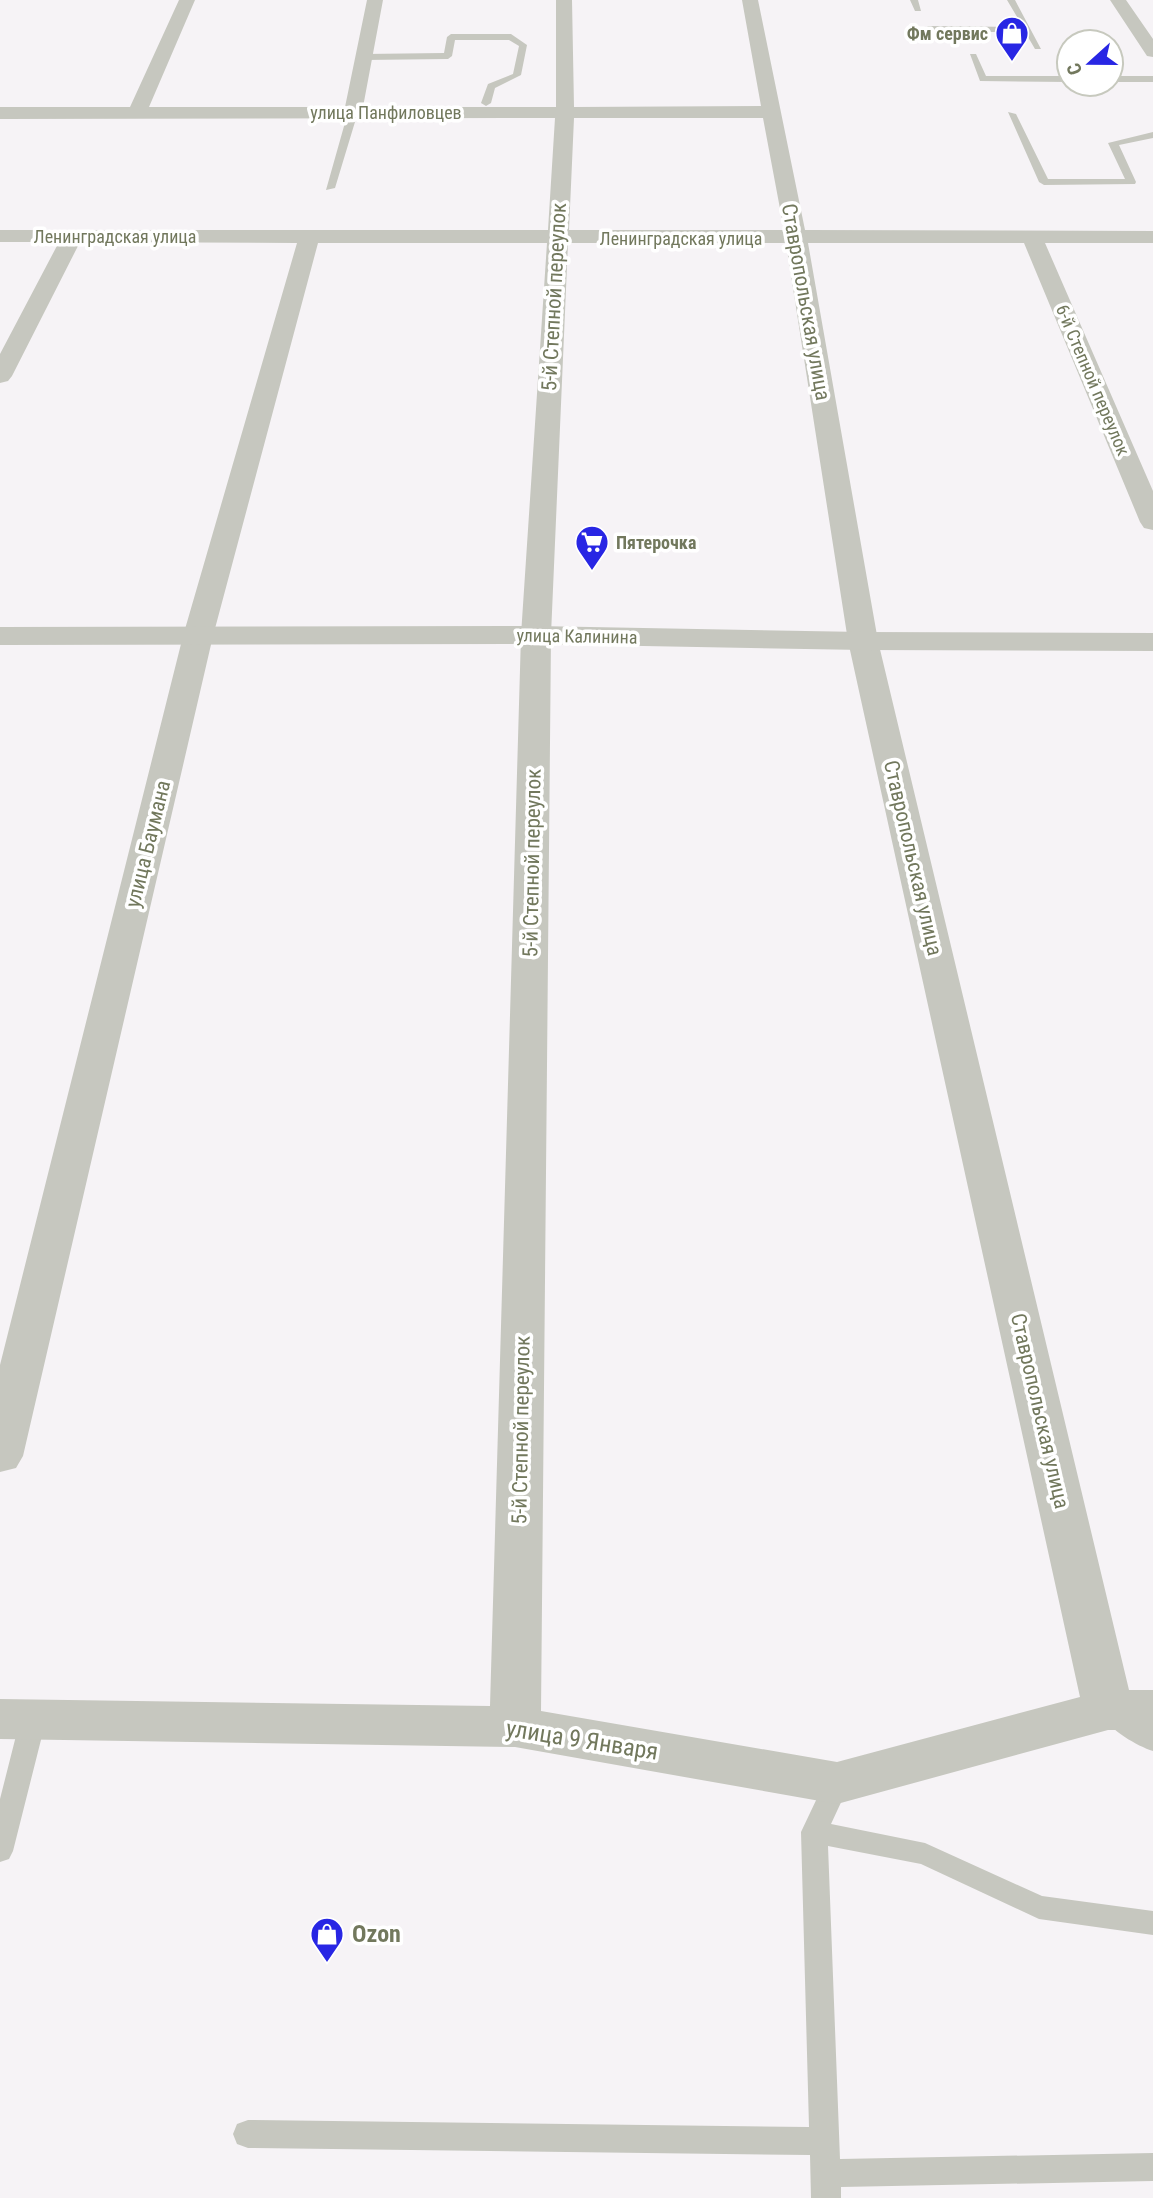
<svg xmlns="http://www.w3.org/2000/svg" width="1153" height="2198" viewBox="0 0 1153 2198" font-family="'Roboto Condensed',sans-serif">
  <rect width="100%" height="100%" fill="#f6f3f6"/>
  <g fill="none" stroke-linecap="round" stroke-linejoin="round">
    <!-- service -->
    <path fill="#c6c7bf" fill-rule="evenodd" d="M 910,0 L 918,0 L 921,11 L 915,11 Z
      M 1007,0 L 1015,0 L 1041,49 L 1035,49 L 1025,32 L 928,32 L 924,29 L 928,26 L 1023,27 Z
      M 451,34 L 511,34 L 527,45 L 521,75 L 495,88 L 491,103 L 486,106 L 481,103 L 488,84 L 513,74 L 519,46 L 509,40 L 455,40 L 452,56 L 448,59 L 364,60 L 360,57 L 364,54 L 444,53 L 447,37 Z
      M 970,54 L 976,54 L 986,76 L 1069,76 L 1069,82 L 980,81 Z
      M 1111,76 L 1153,76 L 1153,82 L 1111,82 Z
      M 353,109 L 358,112 L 335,188 L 326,190 L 348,112 Z
      M 1008,112 L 1016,114 L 1048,179 L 1125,179 L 1108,143 L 1153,132 L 1153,138 L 1119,145 L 1136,182 L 1135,184 L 1044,185 L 1039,182 Z
      M 1115,1705 L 1153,1727 L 1153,1751 C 1137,1746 1110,1730 1102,1715 L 1106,1708 Z
      M 33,1710 L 42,1713 L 46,1720 L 13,1851 L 9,1859 L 0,1862 L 0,1799 L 20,1720 L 24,1713 Z
      M 837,1772 L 846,1775 L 850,1783 L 831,1824 L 925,1843 L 1042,1896 L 1153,1911 L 1153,1935 L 1039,1919 L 921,1864 L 828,1846 L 840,2159 L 1153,2153 L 1153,2181 L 841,2187 L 841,2198 L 811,2198 L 810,2155 L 248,2148 L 237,2144 L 233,2134 L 237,2124 L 248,2120 L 809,2127 L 801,1832 L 828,1775 Z"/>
    <!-- minor -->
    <path fill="#c6c7bf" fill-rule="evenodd" d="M 179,0 L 195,0 L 149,107 L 345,107 L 367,0 L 383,0 L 363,107 L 556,107 L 556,0 L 572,0 L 574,107 L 761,106 L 742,0 L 758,0 L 805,230 L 1153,231 L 1153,243 L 1045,243 L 1153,491 L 1153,530 L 1144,528 L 1140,522 L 1024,243 L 808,243 L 878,641 L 1129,1690 L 1153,1690 L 1153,1730 L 1108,1730 L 837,1804 L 515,1747 L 0,1739 L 0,1699 L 490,1706 L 521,635 L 547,243 L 318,243 L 213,636 L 23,1456 L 16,1468 L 0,1472 L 0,1365 L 183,636 L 297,243 L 80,242 L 12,376 L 8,381 L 0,383 L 0,354 L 59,242 L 0,242 L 0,230 L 548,230 L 555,118 L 0,119 L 0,107 L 130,107 ZM 574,118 L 763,118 L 784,230 L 569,230 ZM 568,243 L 786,243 L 848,641 L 1080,1697 L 837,1762 L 541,1711 L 551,635 Z
      M 1110,0 L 1126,0 L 1153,39 L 1153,57 L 1147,56 Z"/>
    <!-- tertiary -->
    <path fill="#c6c7bf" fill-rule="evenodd" d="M 536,626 L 863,632 L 1153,633 L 1153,651 L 863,650 L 536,644 L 0,645 L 0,627 Z"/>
  </g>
  <!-- icons -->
  <defs>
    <symbol id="shop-pin" viewBox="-11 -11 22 30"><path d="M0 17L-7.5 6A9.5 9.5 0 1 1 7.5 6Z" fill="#2826e4" stroke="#fff"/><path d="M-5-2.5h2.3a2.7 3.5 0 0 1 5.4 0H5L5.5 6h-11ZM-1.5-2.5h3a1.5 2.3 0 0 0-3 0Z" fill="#fff"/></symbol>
    <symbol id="supermarket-pin" viewBox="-11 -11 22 30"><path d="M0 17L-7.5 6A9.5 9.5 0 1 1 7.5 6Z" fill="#2826e4" stroke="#fff"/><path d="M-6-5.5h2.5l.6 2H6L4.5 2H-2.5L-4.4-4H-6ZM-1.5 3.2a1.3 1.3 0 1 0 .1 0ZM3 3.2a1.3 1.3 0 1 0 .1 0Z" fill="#fff"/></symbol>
  </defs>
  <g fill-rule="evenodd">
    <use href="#shop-pin" x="993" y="14" width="38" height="52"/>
    <use href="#supermarket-pin" x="573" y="523" width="38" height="52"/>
    <use href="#shop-pin" x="308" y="1915" width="38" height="52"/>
  </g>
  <g text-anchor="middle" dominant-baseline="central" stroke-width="7" stroke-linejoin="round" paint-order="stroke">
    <!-- far-poi labels -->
    <g font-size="18" font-weight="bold" fill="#72785d" stroke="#fff" text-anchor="end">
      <text x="988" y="33">Фм сервис</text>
      <text x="616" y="542" text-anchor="start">Пятерочка</text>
    </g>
    <!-- far-street labels -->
    <g font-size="18" fill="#72785d" stroke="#fff">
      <text x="386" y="112">улица Панфиловцев</text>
      <text x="115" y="236">Ленинградская улица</text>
      <text x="681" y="238">Ленинградская улица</text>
      <text transform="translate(1093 380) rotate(67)">6-й Степной переулок</text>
      <text transform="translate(577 636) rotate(1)">улица Калинина</text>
    </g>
    <!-- street labels -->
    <g font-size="21" fill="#72785d" stroke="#fff">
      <text transform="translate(554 297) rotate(-87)">5-й Степной переулок</text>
      <text transform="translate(806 302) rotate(80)">Ставропольская улица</text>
      <text transform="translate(148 844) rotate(-76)">улица Баумана</text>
      <text transform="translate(913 858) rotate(77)">Ставропольская улица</text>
      <text transform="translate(532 863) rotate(-89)">5-й Степной переулок</text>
      <text transform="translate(1040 1411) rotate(77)">Ставропольская улица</text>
      <text transform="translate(521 1430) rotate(-89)">5-й Степной переулок</text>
    </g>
    <!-- near-street labels -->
    <g font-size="24" fill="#72785d" stroke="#fff">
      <text transform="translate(582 1740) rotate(9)">улица 9 Января</text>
    </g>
    <!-- near-poi labels -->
    <g font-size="24" font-weight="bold" fill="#72785d" stroke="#fff" text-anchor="start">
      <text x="352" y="1934">Ozon</text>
    </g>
  </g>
  <!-- north arrow -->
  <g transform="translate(1090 63) rotate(249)"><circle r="33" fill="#ffffff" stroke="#c7c9be" stroke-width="2"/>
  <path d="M0-5L12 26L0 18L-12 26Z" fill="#2826e4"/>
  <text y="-10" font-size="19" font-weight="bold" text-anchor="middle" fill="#72785d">С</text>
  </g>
</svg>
